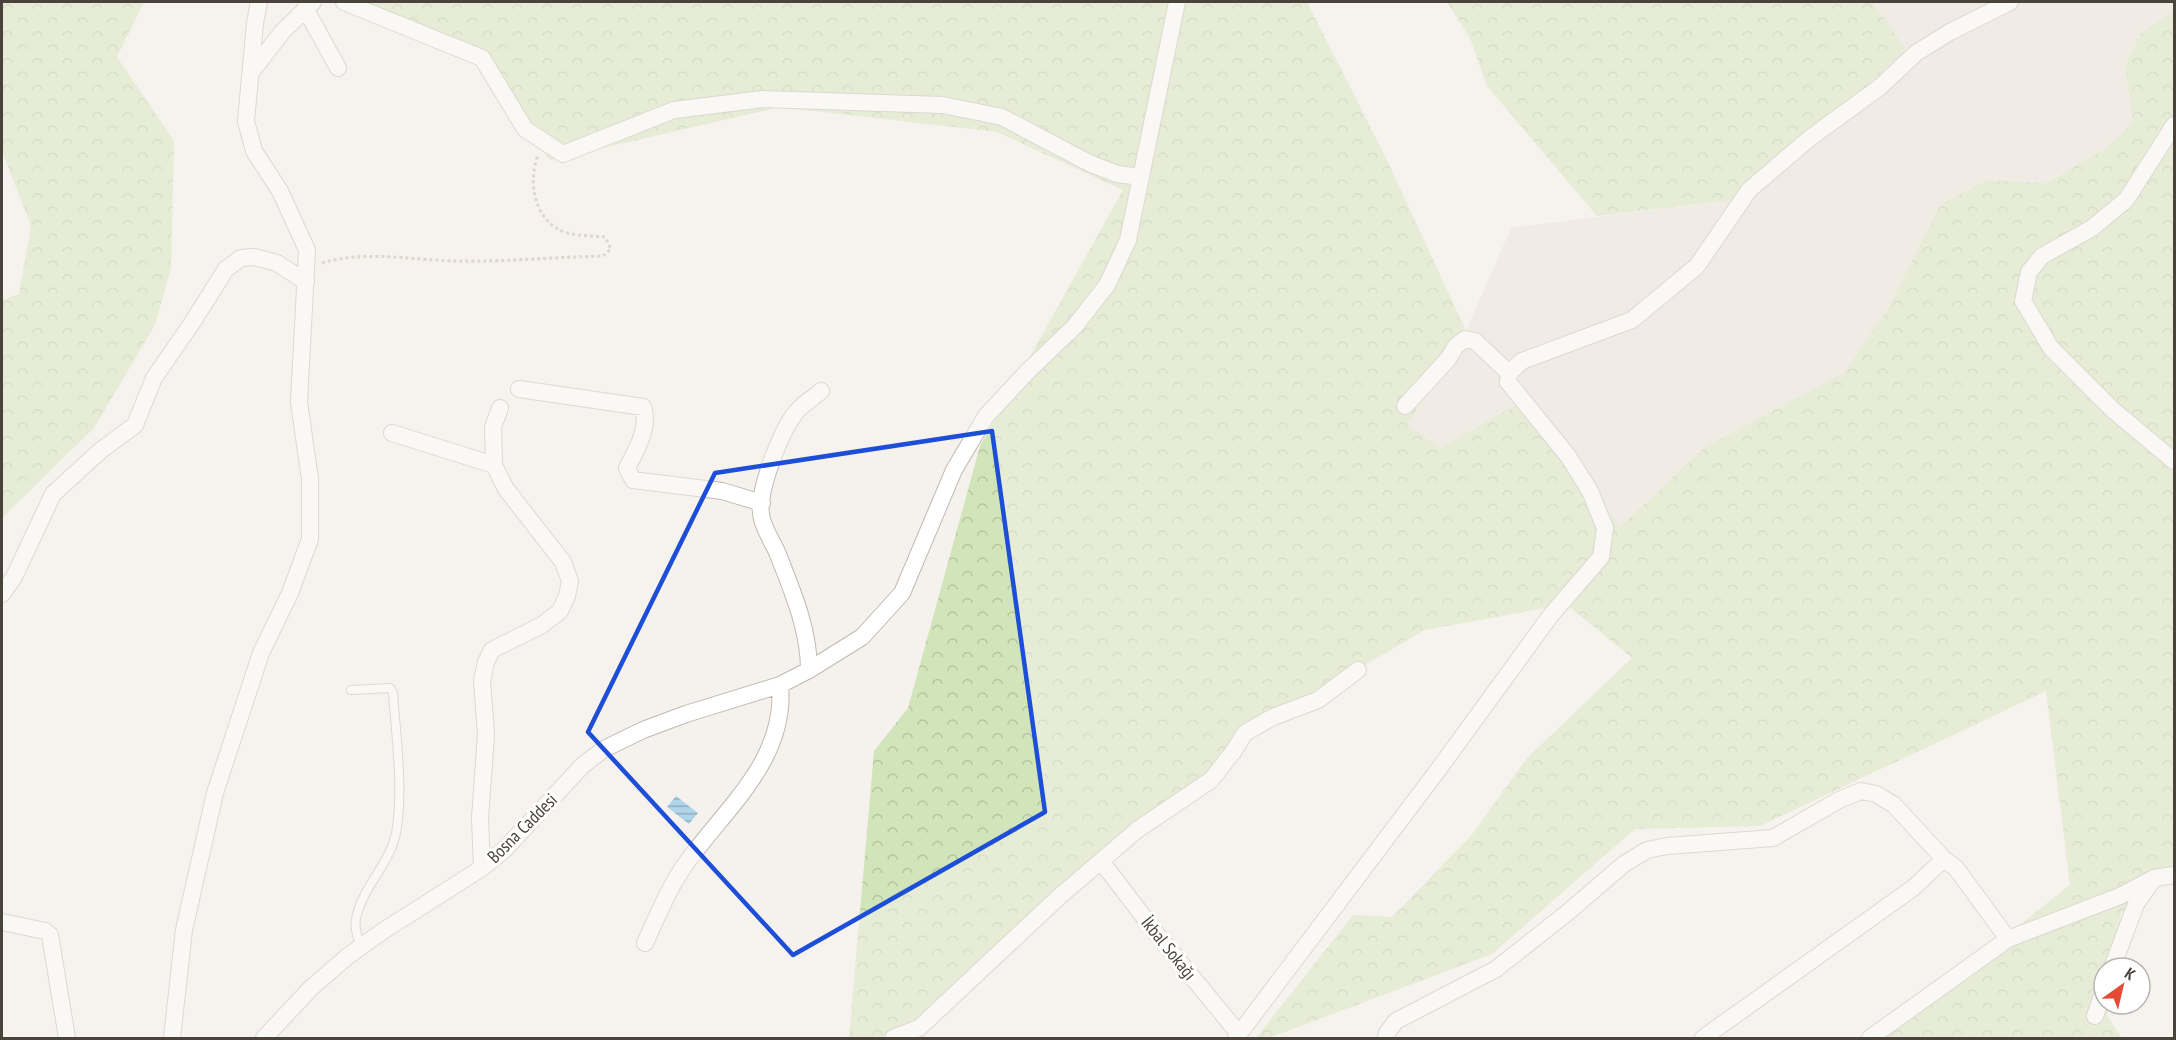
<svg xmlns="http://www.w3.org/2000/svg" width="2176" height="1040" viewBox="0 0 2176 1040" font-family="'PT Sans Narrow',sans-serif">
  <defs>
    <pattern id="forest-crowns" width="20" height="18" patternUnits="userSpaceOnUse" patternTransform="scale(1.5)"><rect width="20" height="18" fill="#d2e4ba"/><path d="M2 6a3 3 0 1 1 6 0M12 15a3 3 0 1 1 6 0" fill="none" stroke="#b6c5a1"/></pattern>
    <pattern id="water-rules" width="6" height="5" patternUnits="userSpaceOnUse" patternTransform="scale(1.5)"><rect width="6" height="5" fill="#b0d4ea"/><path d="M0 2.5h6" fill="none" stroke="#91aebf"/></pattern>
  </defs>
  <rect width="100%" height="100%" fill="#f5f2ed"/>
  <!-- residential -->
  <path fill="#e8e4db" d="M 1872,2 L 2174,2 L 2174,11 L 2141,33 L 2125,65 L 2133,123 L 2106,148 L 2045,183 L 1988,180 L 1890,305 L 1844,373 L 1705,447 L 1620,528 L 1525,401 L 1439,448 L 1407,425 L 1466,331 L 1511,228 L 1747,198 L 1906,49 Z"/>
  <!-- forest -->
  <path fill="url(#forest-crowns)" d="M 2,2 L 144,2 L 117,57 L 174,141 L 171,268 L 155,325 L 94,428 L 2,518 L 2,300 L 19,294 L 31,226 L 2,151 Z
    M 340,2 L 1307,2 L 1385,156 L 1466,331 L 1407,425 L 1440,448 L 1525,400 L 1620,527 L 1705,447 L 1844,373 L 1890,305 L 1941,204 L 1987,180 L 2046,183 L 2106,148 L 2133,123 L 2125,65 L 2141,33 L 2174,11 L 2174,864 L 2121,913 L 2114,968 L 2104,968 L 2104,1004 L 2109,1004 L 2107,1016 L 2122,1038 L 1876,1038 L 2070,885 L 2046,691 L 1760,826 L 1635,829 L 1492,954 L 1269,1038 L 1256,1038 L 1353,915 L 1392,917 L 1471,836 L 1527,758 L 1632,658 L 1566,604 L 1425,630 L 1264,723 L 922,1020 L 880,1038 L 849,1038 L 874,751 L 908,708 L 980,446 L 1123,190 L 997,132 L 780,107 L 550,160 L 473,59 Z
    M 1447,2 L 1872,2 L 1906,49 L 1747,198 L 1597,216 L 1487,86 L 1470,38 Z"/>
  <!-- water -->
  <path fill="url(#water-rules)" d="M 676,796 L 698,813 L 689,824 L 667,807 Z"/>
  <g fill="none" stroke-linecap="round" stroke-linejoin="round">
    <defs>
      <path id="service" d="M 351,690 L 390,688 L 393,693 C 396,736 403,784 397,827 C 393,862 362,886 356,919 C 354,928 358,938 360,946"/>
      <path id="minor" d="M 344,2 L 482,58 L 525,129 L 563,154 L 674,110 L 763,99 L 943,105 L 1002,117 L 1089,163 L 1117,174 L 1141,177
        M 305,8 L 338,68
        M 252,71 L 283,31 L 313,2
        M 2174,125 L 2126,200 L 2092,228 L 2042,256 L 2029,272 L 2023,301 L 2051,348 L 2113,410 L 2174,461
        M 519,389 L 643,407 C 650,427 636,451 627,468 L 633,480 L 722,491 L 762,503
        M 1405,406 L 1448,359 L 1456,346 L 1465,339 L 1475,341 L 1509,373
        M 392,433 L 494,465
        M 2,594 L 14,577 L 53,494 L 100,451 L 135,425 L 154,378 L 192,323 L 226,269 L 241,258 L 254,257 L 277,263 L 306,282
        M 809,670 C 809,629 792,590 777,552 C 772,541 762,526 761,514 C 758,490 782,425 800,408 C 806,402 814,397 821,391
        M 1101,861 L 1156,933 L 1239,1034
        M 482,868 L 480,818 L 486,734 L 482,681 L 486,662 L 492,650 L 542,625 L 560,611 L 567,596 L 570,581 L 563,562 L 506,489 L 494,465 L 493,427 L 500,408
        M 2,922 L 45,931 L 50,935 L 67,1038
        M 645,943 C 658,915 669,887 687,862 C 726,808 787,759 780,685
        M 2112,968 L 2136,904 L 2152,881
        M 2095,1016 L 2104,990
        M 172,1038 L 184,930 L 215,793 L 261,653 L 290,593 L 310,539 L 310,479 L 299,402 L 307,250 L 280,191 L 254,151 L 246,121 L 255,23 L 259,2
        M 264,1038 L 311,988 L 348,956 L 383,931 L 482,868 L 504,850 L 583,765 L 604,749 L 643,730 L 686,714 L 780,685 L 809,670 L 862,637 L 902,593 L 954,470 L 986,416 L 1027,372 L 1075,326 L 1107,285 L 1128,240 L 1177,2
        M 893,1038 L 919,1028 L 1060,896 L 1101,861 L 1137,830 L 1211,780 L 1233,752 L 1245,733 L 1273,717 L 1318,700 L 1358,670
        M 1236,1038 L 1438,770 L 1551,615 L 1601,557 L 1605,528 L 1590,491 L 1568,456 L 1508,382 L 1509,373 L 1522,361 L 1632,320 L 1697,266 L 1749,190 L 1810,138 L 1880,87 L 1916,53 L 1950,32 L 2010,2
        M 1386,1038 L 1387,1033 L 1396,1021 L 1496,969 L 1567,913 L 1624,864 L 1647,850 L 1667,846 L 1773,838 L 1839,800 L 1861,791 L 1876,794 L 1894,805 L 1944,859 L 1956,868 L 2008,939
        M 1703,1038 L 1913,888 L 1944,859
        M 1870,1038 L 2008,939 L 2120,896 L 2154,878 L 2174,875"/>
    </defs>
    <!-- service casing -->
    <use href="#service" stroke="#bfb9b0" stroke-width="10"/>
    <!-- minor casing -->
    <use href="#minor" stroke="#bfb9b0" stroke-width="18"/>
    <!-- path -->
    <path stroke="#c0b5a3" stroke-width="3" stroke-dasharray="3 3" stroke-linecap="butt" d="M 322,263 C 364,250 412,260 455,261 C 505,262 554,257 603,256 L 611,249 L 605,237 C 593,236 580,236 568,233 C 535,224 527,184 538,155"/>
    <!-- service -->
    <use href="#service" stroke="#fff" stroke-width="8"/>
    <!-- minor -->
    <use href="#minor" stroke="#fff" stroke-width="16"/>
  </g>
  <!-- marked area -->
  <path d="M0 0H2176V1040H0ZM 992,431 L 1045,812 L 793,955 L 588,732 L 715,473 Z" fill="#f5f2ed" fill-opacity=".55" fill-rule="evenodd"/>
  <path fill="none" stroke="#1d4ed8" stroke-width="4.5" stroke-linejoin="round" d="M 992,431 L 1045,812 L 793,955 L 588,732 L 715,473 Z"/>
  <g text-anchor="middle" dominant-baseline="central" stroke-width="6" stroke-linejoin="round" paint-order="stroke">
    <!-- street labels -->
    <g font-size="18" fill="#49433b" stroke="#fff">
      <text transform="translate(522 828) rotate(-45)">Bosna Caddesi</text>
      <text transform="translate(1169 948) rotate(51)">İkbal Sokağı</text>
    </g>
  </g>
  <!-- border -->
  <rect width="2176" height="1040" fill="none" stroke="#49433b" stroke-width="6"/>
  <!-- north arrow -->
  <g transform="translate(2122 986) rotate(34)"><circle r="28" fill="#ffffff" stroke="#b6b4b1" stroke-width="1.5"/>
  <path d="M0-4.5L10 22L0 15L-10 22Z" fill="#e44a34"/>
  <text y="-9" font-size="16" font-weight="bold" text-anchor="middle" fill="#49433b">K</text>
  </g>
</svg>
